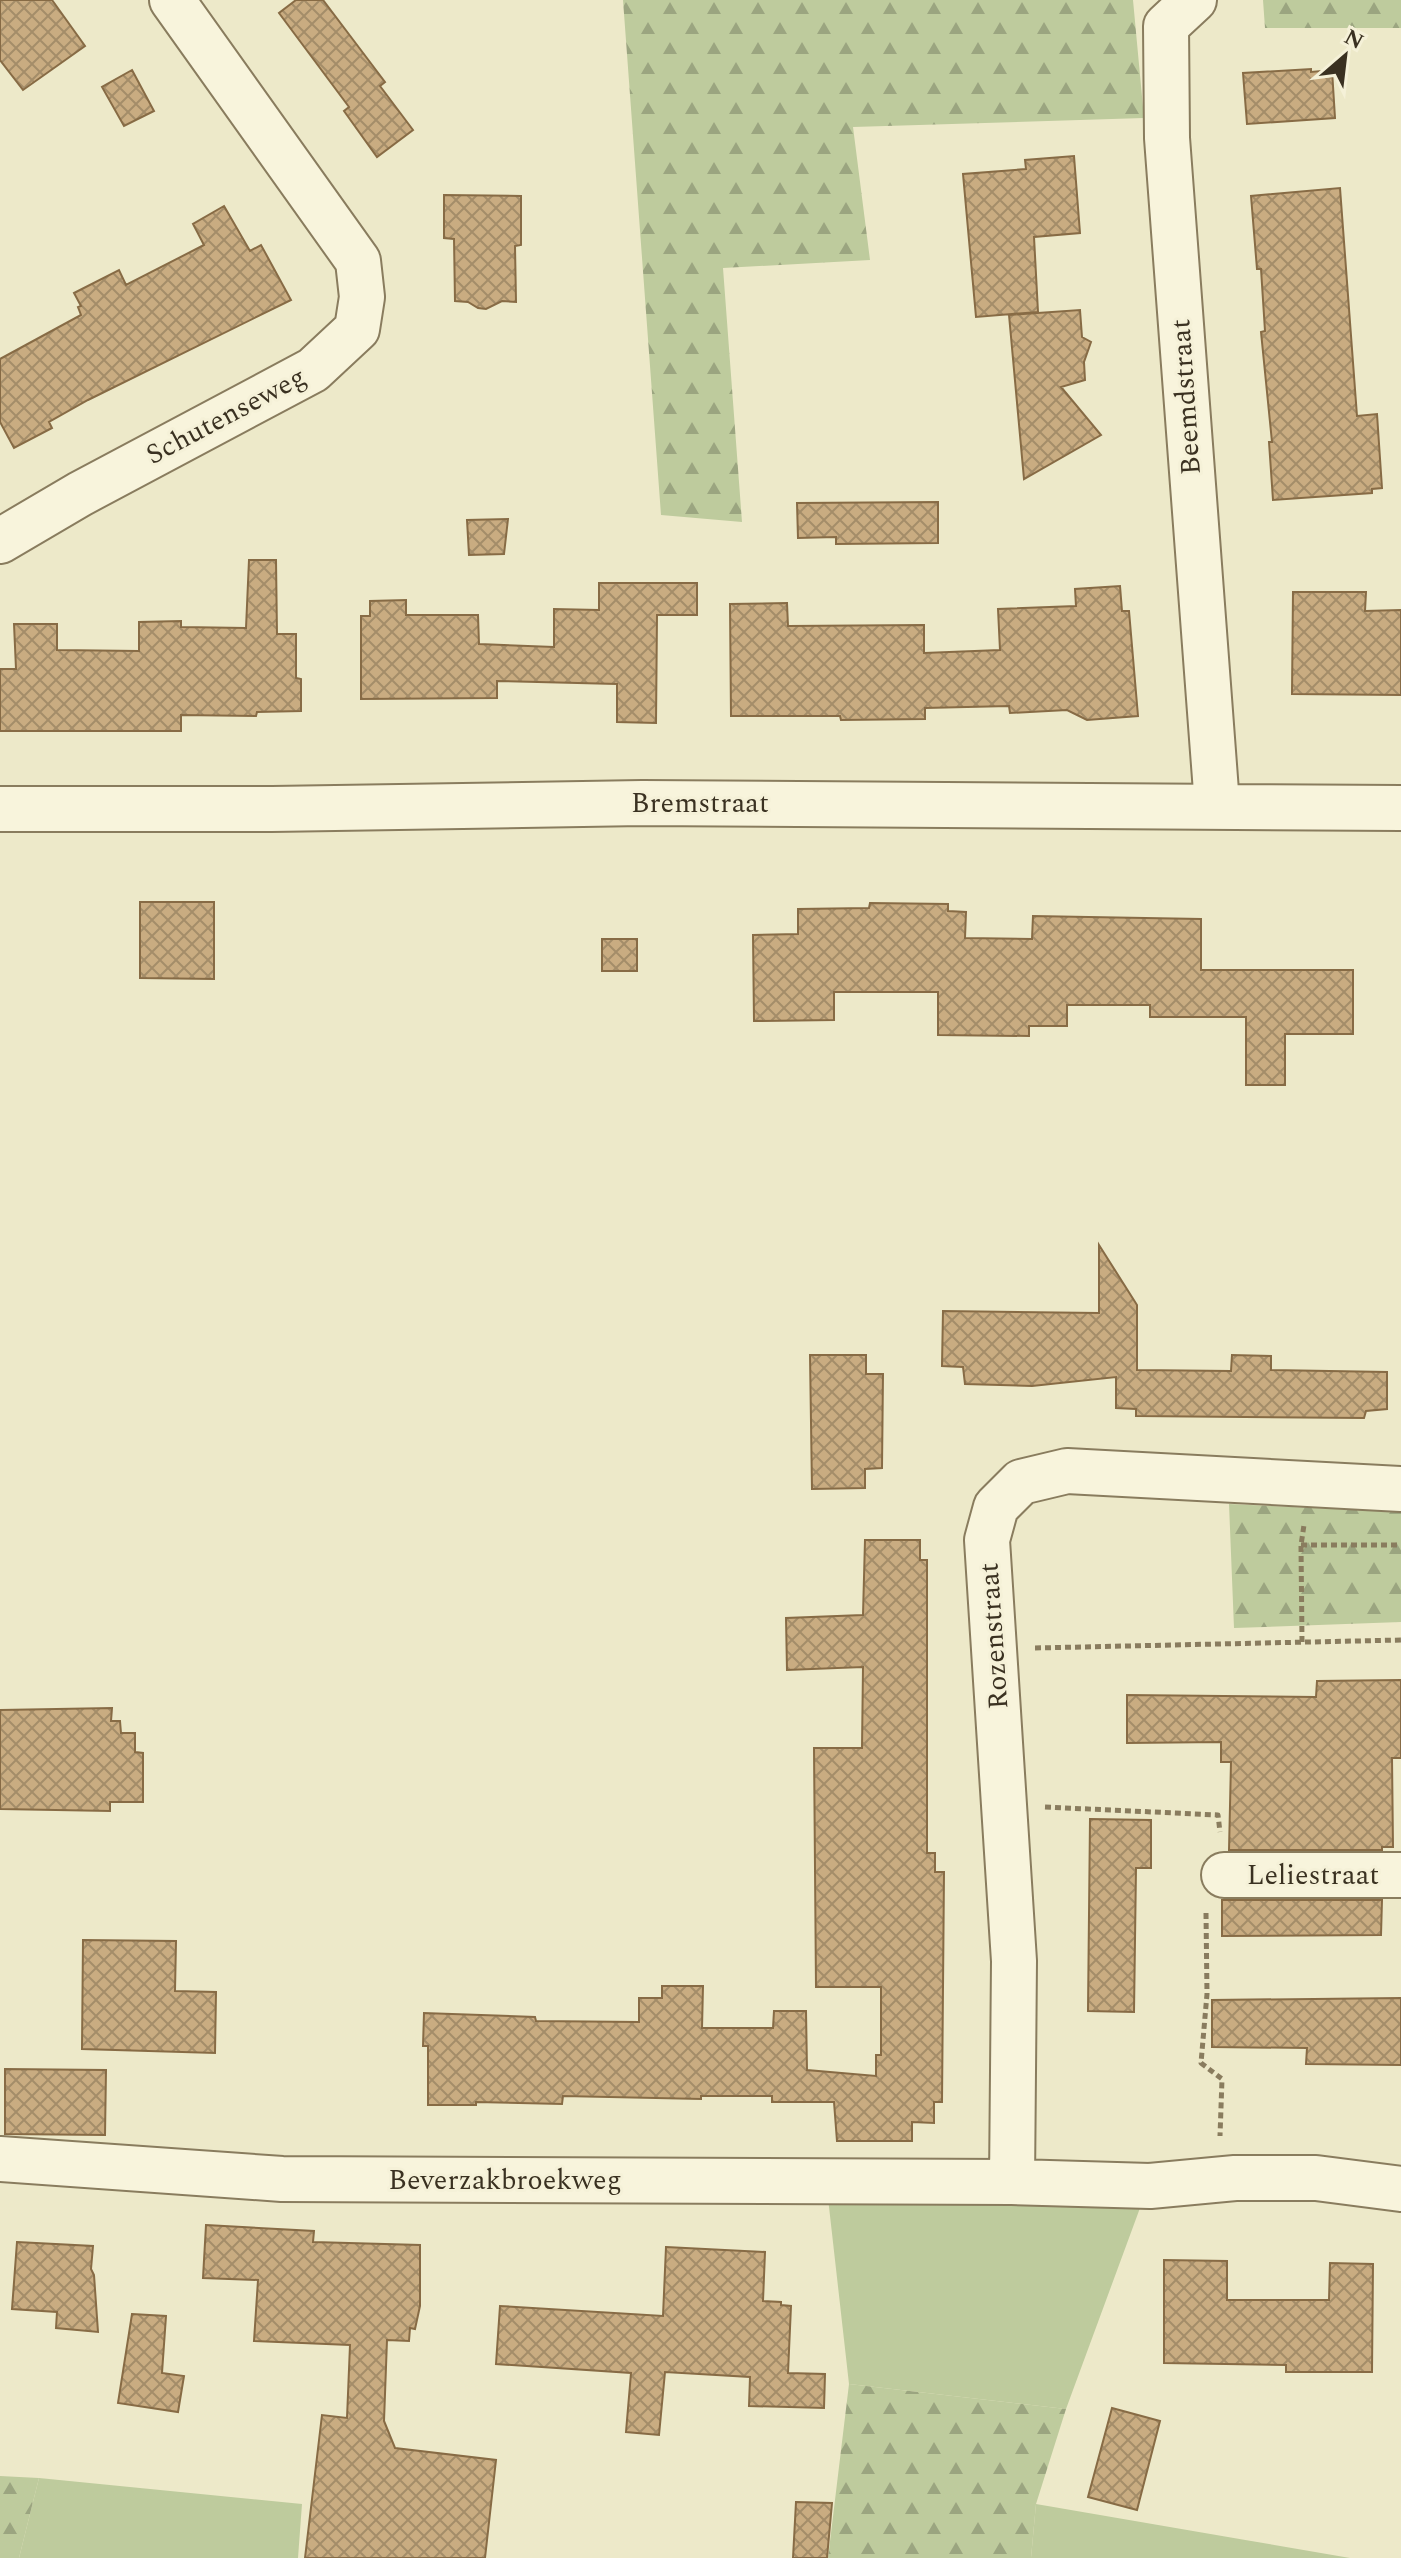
<svg xmlns="http://www.w3.org/2000/svg" width="1401" height="2558" viewBox="0 0 1401 2558" font-family="Spectral,serif">
  <defs>
    <pattern id="forest-firs" width="22" height="20" patternUnits="userSpaceOnUse" patternTransform="scale(2)"><rect width="22" height="20" fill="#becb9d"/><path d="M5 1l3.5 6h-7zM16 11l3.5 6h-7z" fill="#9ba580"/></pattern>
    <pattern id="building-cross-hatch" width="8" height="8" patternUnits="userSpaceOnUse" patternTransform="scale(2)"><rect width="8" height="8" fill="#c9ac81"/><path d="M0 0l8 8M0 8l8-8" fill="none" stroke="#a48d69"/></pattern>
  </defs>
  <rect width="100%" height="100%" fill="#ede9c9"/>
  <!-- green -->
  <path fill="#becb9d" d="M 828,2198 L 1140,2208 L 1066,2409 L 849,2384 Z
    M 39,2478 L 302,2504 L 298,2558 L 19,2558 Z
    M 1036,2504 L 1350,2558 L 1031,2558 Z"/>
  <!-- forest -->
  <path fill="url(#forest-firs)" d="M 623,0 L 1133,0 L 1144,118 L 853,127 L 870,260 L 723,268 L 742,522 L 661,515 Z
    M 1263,0 L 1401,0 L 1401,28 L 1265,28 Z
    M 1229,1504 L 1401,1512 L 1401,1622 L 1234,1628 Z
    M 849,2384 L 1066,2409 L 1036,2504 L 1031,2558 L 828,2558 Z
    M 0,2476 L 39,2478 L 19,2558 L 0,2558 Z"/>
  <!-- building -->
  <path fill="url(#building-cross-hatch)" stroke="#876b45" stroke-width="2" d="M 0,0 L 52,0 L 85,46 L 23,90 L 0,60 Z
    M 296,0 L 323,0 L 385,82 L 380,86 L 413,130 L 377,157 L 344,111 L 349,107 L 279,13 Z
    M 1311,69 L 1311,72 L 1332,70 L 1335,118 L 1247,124 L 1243,73 Z
    M 132,70 L 154,111 L 124,126 L 102,87 Z
    M 1074,156 L 1080,233 L 1034,237 L 1038,312 L 976,317 L 963,174 L 1026,169 L 1025,160 Z
    M 1340,188 L 1357,416 L 1377,414 L 1382,488 L 1372,489 L 1372,493 L 1273,500 L 1269,442 L 1272,442 L 1261,332 L 1265,331 L 1261,269 L 1257,269 L 1251,196 Z
    M 444,195 L 521,196 L 521,245 L 515,246 L 516,302 L 502,301 L 486,309 L 478,308 L 468,302 L 455,301 L 454,239 L 444,238 Z
    M 224,206 L 250,251 L 261,245 L 291,300 L 88,400 L 49,422 L 52,428 L 14,448 L 0,422 L 0,359 L 81,315 L 78,307 L 81,306 L 74,293 L 119,270 L 126,285 L 204,245 L 193,224 Z
    M 1080,310 L 1082,337 L 1091,342 L 1084,362 L 1085,380 L 1061,387 L 1101,435 L 1024,479 L 1009,315 Z
    M 938,502 L 938,543 L 836,544 L 836,537 L 798,538 L 797,503 Z
    M 508,519 L 504,554 L 469,555 L 467,520 Z
    M 249,560 L 276,560 L 277,634 L 296,634 L 296,678 L 301,679 L 301,711 L 257,712 L 256,716 L 181,715 L 181,731 L 0,731 L 0,669 L 16,669 L 14,624 L 57,624 L 57,650 L 139,651 L 139,622 L 181,621 L 181,627 L 246,628 Z
    M 599,583 L 697,583 L 697,615 L 657,615 L 656,723 L 617,722 L 617,684 L 497,681 L 497,698 L 361,699 L 361,616 L 370,616 L 370,601 L 406,600 L 406,615 L 478,615 L 479,644 L 554,647 L 554,609 L 599,610 Z
    M 1120,586 L 1122,611 L 1129,611 L 1138,716 L 1087,720 L 1067,710 L 1010,713 L 1009,706 L 925,708 L 925,719 L 841,720 L 840,716 L 731,716 L 730,604 L 787,603 L 788,626 L 924,625 L 924,653 L 1000,650 L 998,609 L 1076,606 L 1075,589 Z
    M 1293,592 L 1366,592 L 1365,611 L 1401,610 L 1401,695 L 1292,694 Z
    M 140,902 L 214,902 L 214,979 L 140,978 Z
    M 870,903 L 948,904 L 948,911 L 966,912 L 965,938 L 1032,939 L 1033,916 L 1201,919 L 1201,970 L 1353,970 L 1353,1034 L 1285,1034 L 1285,1085 L 1246,1085 L 1246,1017 L 1150,1017 L 1150,1005 L 1067,1005 L 1067,1026 L 1029,1026 L 1029,1036 L 938,1035 L 938,992 L 834,992 L 834,1020 L 754,1021 L 753,935 L 798,934 L 798,909 L 869,908 Z
    M 602,939 L 637,939 L 637,971 L 602,971 Z
    M 1099,1245 L 1137,1305 L 1137,1370 L 1231,1371 L 1232,1355 L 1271,1356 L 1271,1370 L 1387,1372 L 1387,1409 L 1366,1411 L 1364,1418 L 1136,1416 L 1136,1409 L 1116,1408 L 1116,1377 L 1032,1386 L 965,1384 L 963,1367 L 942,1366 L 943,1311 L 1099,1313 Z
    M 810,1355 L 866,1355 L 866,1374 L 883,1374 L 882,1468 L 865,1469 L 865,1488 L 812,1489 Z
    M 865,1540 L 920,1540 L 920,1560 L 927,1560 L 927,1853 L 935,1853 L 935,1872 L 944,1872 L 942,2102 L 934,2102 L 934,2123 L 912,2122 L 912,2141 L 837,2141 L 834,2102 L 772,2102 L 772,2096 L 701,2096 L 701,2099 L 563,2096 L 562,2104 L 476,2102 L 476,2105 L 428,2105 L 428,2046 L 423,2046 L 424,2013 L 535,2017 L 536,2021 L 639,2022 L 639,1998 L 662,1998 L 662,1986 L 703,1986 L 702,2028 L 773,2028 L 774,2011 L 806,2011 L 807,2070 L 876,2076 L 876,2055 L 881,2055 L 881,1987 L 816,1987 L 814,1748 L 862,1748 L 863,1667 L 787,1670 L 786,1618 L 863,1615 Z
    M 1401,1680 L 1401,1758 L 1392,1758 L 1393,1847 L 1382,1847 L 1382,1850 L 1229,1850 L 1231,1762 L 1221,1762 L 1221,1742 L 1127,1743 L 1127,1695 L 1316,1697 L 1317,1681 Z
    M 112,1708 L 111,1721 L 120,1721 L 121,1733 L 135,1733 L 135,1752 L 143,1753 L 143,1802 L 110,1802 L 110,1811 L 0,1809 L 0,1710 Z
    M 1090,1819 L 1151,1820 L 1151,1868 L 1136,1868 L 1134,2012 L 1088,2011 Z
    M 1222,1900 L 1382,1900 L 1381,1935 L 1222,1936 Z
    M 83,1940 L 176,1941 L 175,1991 L 216,1992 L 215,2053 L 82,2049 Z
    M 1401,1998 L 1401,2065 L 1306,2064 L 1307,2048 L 1212,2047 L 1212,2000 Z
    M 5,2069 L 106,2070 L 105,2135 L 5,2134 Z
    M 206,2225 L 314,2231 L 313,2242 L 420,2245 L 420,2306 L 415,2329 L 410,2328 L 409,2341 L 387,2340 L 384,2421 L 395,2448 L 496,2460 L 485,2558 L 305,2558 L 322,2415 L 347,2418 L 350,2345 L 254,2341 L 258,2280 L 203,2278 Z
    M 17,2242 L 93,2246 L 91,2269 L 94,2275 L 98,2332 L 56,2328 L 57,2312 L 12,2309 Z
    M 666,2247 L 765,2252 L 763,2301 L 781,2302 L 781,2305 L 791,2306 L 788,2373 L 825,2374 L 824,2408 L 749,2406 L 750,2377 L 665,2372 L 659,2435 L 626,2432 L 631,2373 L 496,2364 L 500,2306 L 663,2316 Z
    M 1164,2260 L 1227,2261 L 1227,2300 L 1329,2300 L 1330,2263 L 1373,2264 L 1372,2372 L 1286,2372 L 1286,2365 L 1164,2363 Z
    M 132,2314 L 166,2316 L 162,2373 L 184,2376 L 178,2412 L 118,2403 Z
    M 1112,2408 L 1160,2421 L 1137,2510 L 1088,2497 Z
    M 796,2502 L 832,2503 L 827,2558 L 793,2558 Z"/>
  <g fill="none" stroke-linecap="round" stroke-linejoin="round">
    <defs>
      <path id="minor" d="M 1194,0 L 1166,26 L 1167,138 L 1217,805
        M 0,541 L 80,494 L 313,370 L 357,329 L 362,297 L 358,261 L 172,0
        M 0,809 L 272,809 L 642,803 L 1401,808
        M 1224,1875 L 1401,1875
        M 0,2159 L 282,2179 L 1012,2182 L 1150,2186 L 1235,2178 L 1316,2178 L 1401,2189
        M 1012,2182 L 1014,1961 L 987,1540 L 996,1507 L 1021,1482 L 1067,1471 L 1401,1489"/>
    </defs>
    <!-- minor casing -->
    <use href="#minor" stroke="#897c5e" stroke-width="48"/>
    <!-- path -->
    <path stroke="#897c5e" stroke-width="5" stroke-dasharray="6 4" stroke-linecap="butt" d="M 1301,1545 L 1401,1545
      M 1302,1642 L 1301,1545 L 1304,1525
      M 1035,1648 L 1401,1640
      M 1045,1807 L 1218,1815 L 1220,1832
      M 1206,1913 L 1207,1994 L 1201,2063 L 1222,2079 L 1220,2136"/>
    <!-- minor -->
    <use href="#minor" stroke="#f8f4dc" stroke-width="44"/>
  </g>
  <g text-anchor="middle" dominant-baseline="central" stroke-width="6" stroke-linejoin="round" paint-order="stroke">
    <!-- street labels -->
    <g font-size="28" fill="#3a3121" stroke="#f5f1d8">
      <text transform="translate(1186 397) rotate(-94)">Beemdstraat</text>
      <text transform="translate(226 416) rotate(-28)">Schutenseweg</text>
      <text x="700" y="803">Bremstraat</text>
      <text transform="translate(994 1636) rotate(-94)">Rozenstraat</text>
      <text x="1313" y="1875">Leliestraat</text>
      <text x="505" y="2180">Beverzakbroekweg</text>
    </g>
  </g>
  <!-- north arrow -->
  <g transform="translate(1345 56) rotate(28)" stroke="#f5f1d8" stroke-width="6" paint-order="stroke">
  <path d="M0-6L14 30L0 20L-14 30Z" fill="#3a3121"/>
  <text y="-12" font-size="22" font-weight="bold" text-anchor="middle" fill="#3a3121">N</text>
  </g>
</svg>
